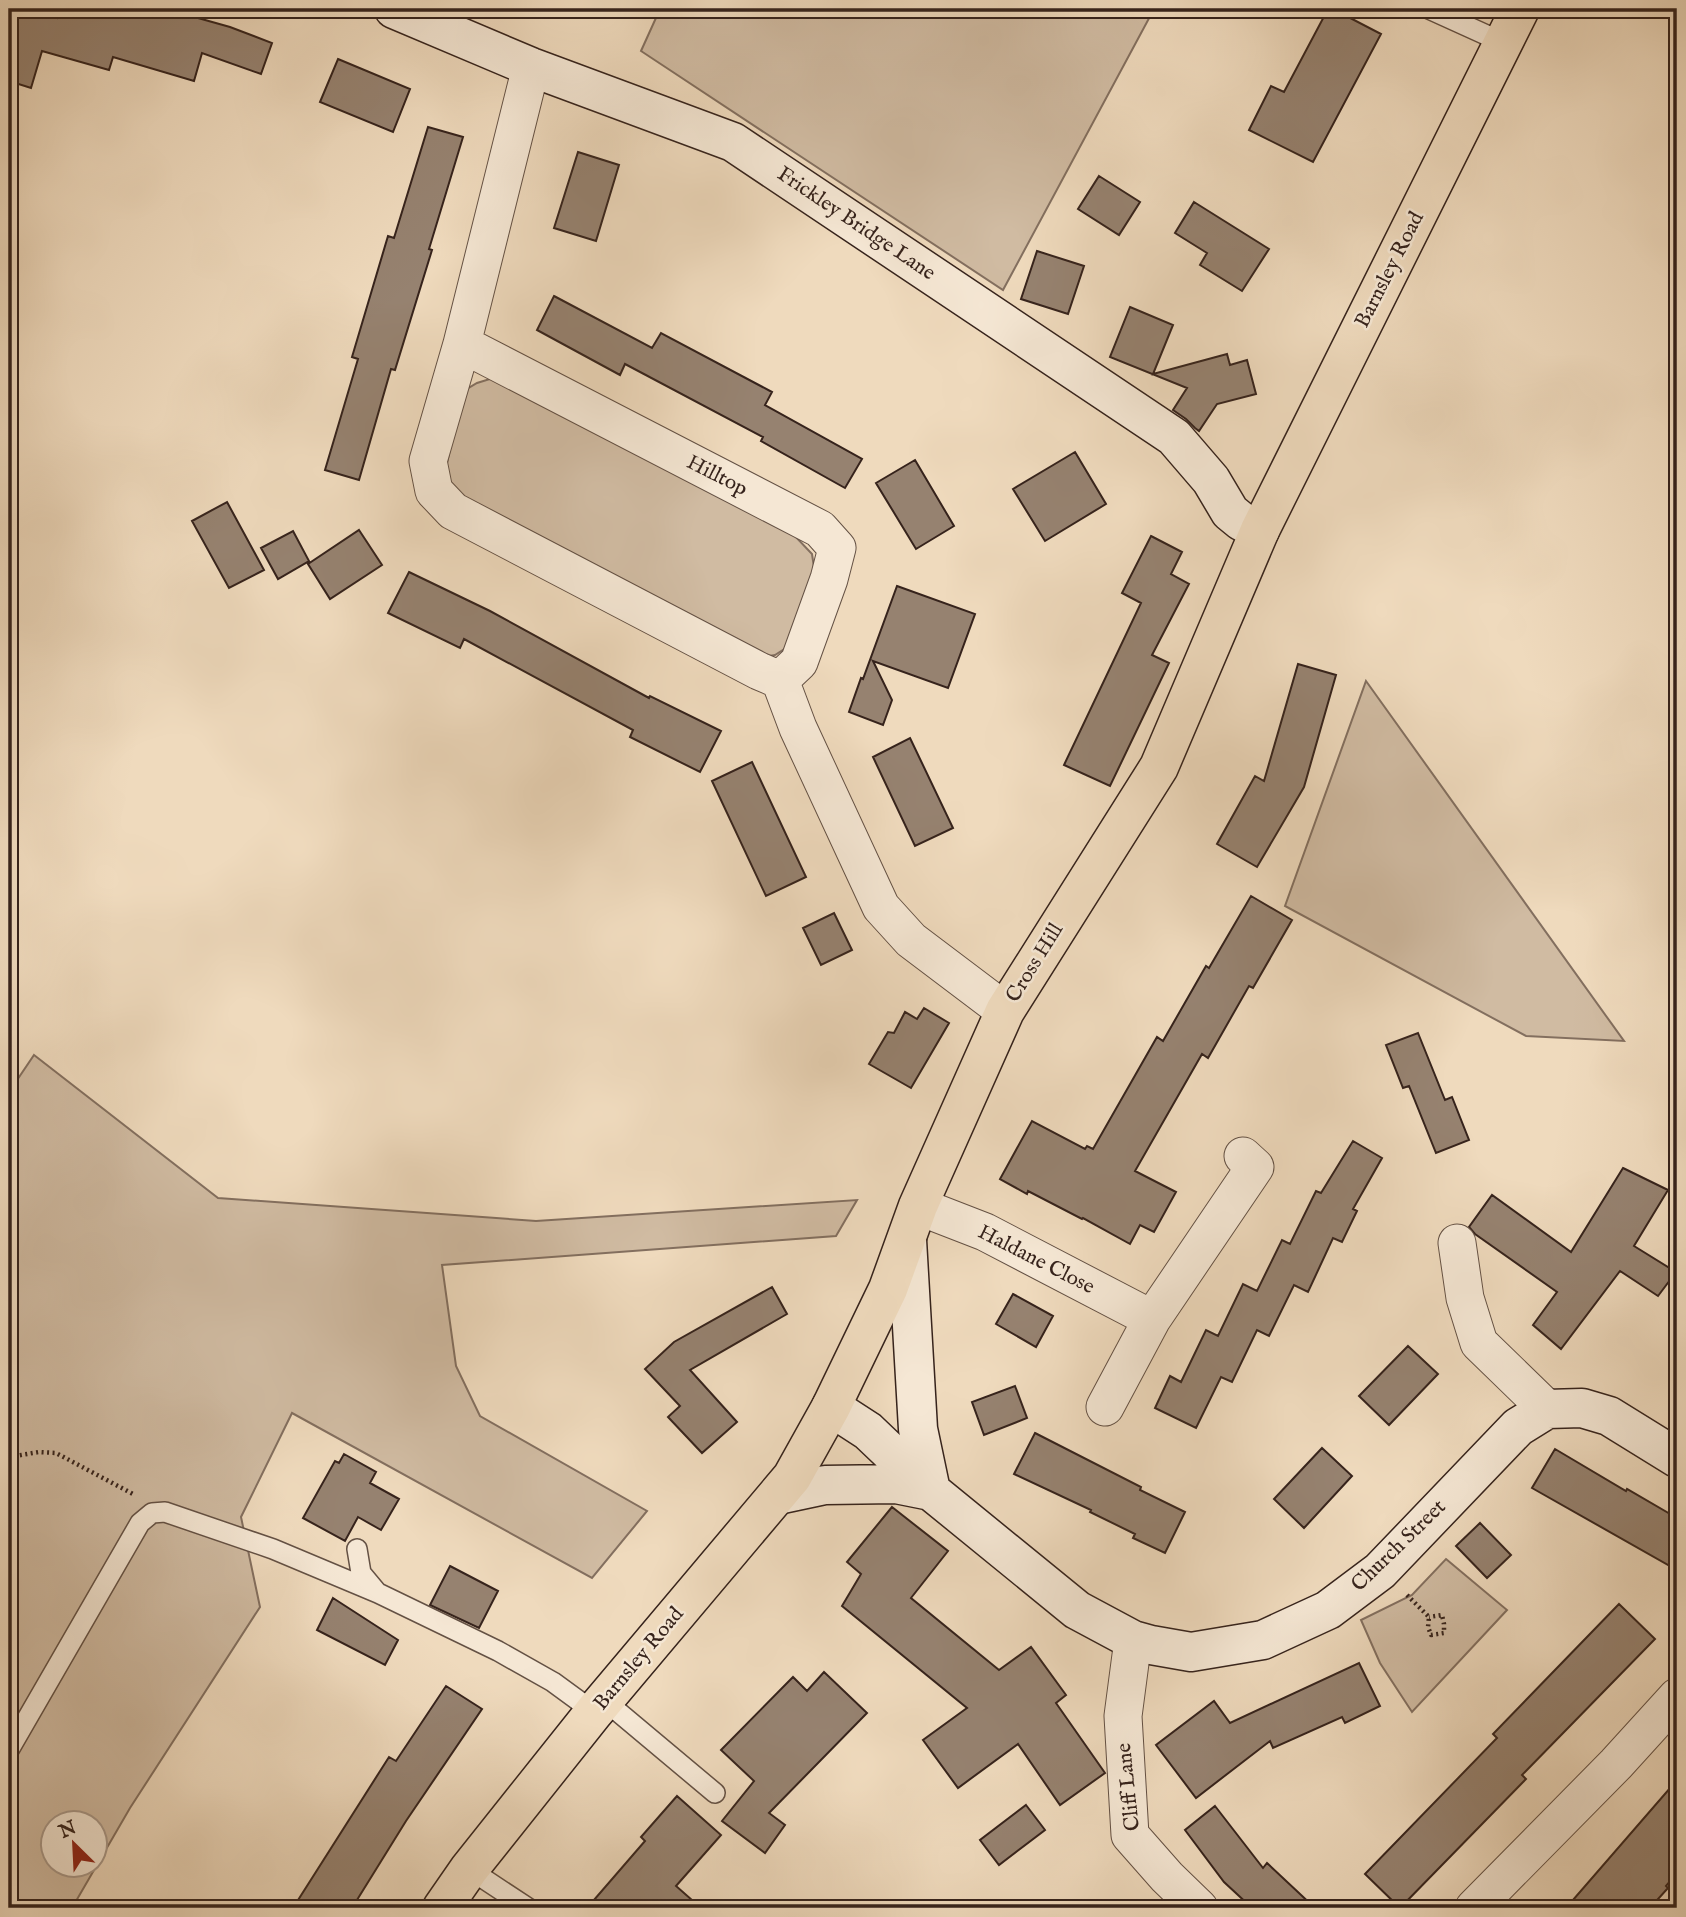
<svg xmlns="http://www.w3.org/2000/svg" width="1686" height="1917" viewBox="0 0 1686 1917" font-family="'IM FELL English',serif">
  <rect width="100%" height="100%" fill="#efdabd"/>
  <filter id="stains"><feTurbulence type="fractalNoise" baseFrequency=".00286" numOctaves="4"/><feColorMatrix values="0 0 0 0 .2 0 0 0 0 .09 0 0 0 0 .02 0 0 0 .5 -.17"/></filter>
  <radialGradient id="worn" r=".72"><stop offset=".6" stop-color="#630" stop-opacity="0"/><stop offset="1" stop-color="#630" stop-opacity=".3"/></radialGradient>
  <!-- green -->
  <path fill="#d0bba2" stroke="#836f5f" stroke-width="2" fill-rule="evenodd" d="M 660,9 L 1154,9 L 1003,290 L 641,51 Z
    M 493,378 L 794,535 L 812,554 L 815,574 L 789,646 L 775,655 L 757,658 L 475,506 L 453,488 L 445,473 L 462,392 L 477,383 Z
    M 1366,681 L 1624,1041 L 1526,1036 L 1285,906 Z
    M 34,1055 L 218,1198 L 536,1221 L 857,1200 L 836,1236 L 442,1265 L 456,1366 L 480,1416 L 647,1511 L 592,1578 L 292,1413 L 241,1517 L 260,1607 L 130,1808 L 72,1908 L 9,1908 L 9,1466 L 12,1461 L 9,1458 L 9,1092 ZM 52,1822 L 94,1822 L 94,1864 L 52,1864 Z
    M 1446,1559 L 1507,1610 L 1412,1712 L 1380,1663 L 1361,1620 L 1412,1595 Z"/>
  <!-- building -->
  <path fill="#968270" stroke="#36231c" stroke-width="2" d="M 9,9 L 29,9 L 57,18 L 60,9 L 166,9 L 230,27 L 272,43 L 261,74 L 202,53 L 194,81 L 113,57 L 109,70 L 42,51 L 31,88 L 9,81 Z
    M 1328,9 L 1333,9 L 1381,34 L 1313,162 L 1249,130 L 1271,86 L 1284,92 Z
    M 338,59 L 410,89 L 393,132 L 320,102 Z
    M 428,127 L 463,137 L 429,249 L 432,250 L 395,370 L 391,369 L 359,480 L 325,470 L 358,359 L 352,357 L 388,236 L 394,238 Z
    M 578,152 L 619,165 L 596,241 L 554,228 Z
    M 1099,176 L 1140,202 L 1119,235 L 1078,209 Z
    M 1194,202 L 1269,249 L 1242,291 L 1200,265 L 1207,253 L 1175,233 Z
    M 1037,251 L 1084,266 L 1068,314 L 1021,299 Z
    M 554,296 L 652,348 L 661,333 L 772,392 L 765,405 L 862,459 L 845,488 L 761,441 L 763,437 L 625,364 L 620,375 L 537,330 Z
    M 1130,307 L 1173,325 L 1153,374 L 1227,354 L 1230,365 L 1247,360 L 1256,394 L 1217,404 L 1199,431 L 1195,428 L 1186,419 L 1173,410 L 1187,388 L 1110,357 Z
    M 1075,452 L 1106,504 L 1045,541 L 1013,489 Z
    M 915,460 L 954,526 L 916,549 L 876,483 Z
    M 227,502 L 264,570 L 229,588 L 192,521 Z
    M 359,530 L 382,565 L 330,599 L 308,564 Z
    M 293,531 L 309,561 L 278,579 L 261,548 Z
    M 1151,536 L 1182,552 L 1171,574 L 1189,584 L 1152,655 L 1169,663 L 1110,786 L 1064,765 L 1141,603 L 1122,593 Z
    M 409,572 L 490,611 L 649,698 L 650,696 L 721,731 L 700,772 L 630,737 L 633,730 L 464,639 L 460,648 L 388,613 Z
    M 897,586 L 975,614 L 948,688 L 873,661 L 892,700 L 883,725 L 849,712 L 861,678 L 863,679 Z
    M 1298,664 L 1336,675 L 1304,787 L 1257,867 L 1217,844 L 1255,776 L 1264,781 Z
    M 910,738 L 953,828 L 915,846 L 873,757 Z
    M 752,762 L 806,877 L 766,896 L 712,781 Z
    M 1251,896 L 1292,920 L 1253,988 L 1249,986 L 1208,1058 L 1202,1054 L 1135,1171 L 1176,1192 L 1154,1232 L 1140,1225 L 1130,1244 L 1083,1218 L 1082,1219 L 1028,1191 L 1027,1194 L 1000,1179 L 1032,1121 L 1085,1149 L 1087,1146 L 1093,1149 L 1157,1037 L 1163,1041 L 1206,966 L 1209,968 Z
    M 834,913 L 852,950 L 821,965 L 803,928 Z
    M 924,1008 L 949,1023 L 911,1088 L 869,1064 L 888,1032 L 894,1033 L 905,1012 L 917,1019 Z
    M 1418,1033 L 1445,1100 L 1452,1097 L 1469,1140 L 1436,1153 L 1409,1086 L 1403,1088 L 1386,1045 Z
    M 1353,1141 L 1382,1158 L 1353,1209 L 1357,1211 L 1342,1242 L 1333,1238 L 1308,1292 L 1294,1285 L 1269,1336 L 1257,1330 L 1232,1382 L 1221,1377 L 1196,1428 L 1155,1408 L 1170,1376 L 1181,1382 L 1206,1330 L 1218,1336 L 1243,1284 L 1257,1291 L 1282,1240 L 1290,1244 L 1316,1191 L 1321,1193 Z
    M 1623,1168 L 1668,1190 L 1634,1246 L 1676,1272 L 1658,1296 L 1620,1271 L 1561,1349 L 1533,1325 L 1557,1292 L 1475,1234 L 1469,1227 L 1492,1195 L 1571,1252 Z
    M 772,1287 L 787,1314 L 690,1370 L 737,1422 L 702,1453 L 668,1417 L 680,1406 L 645,1369 L 674,1342 Z
    M 1013,1294 L 1053,1316 L 1036,1347 L 996,1324 Z
    M 1408,1346 L 1438,1374 L 1389,1425 L 1359,1396 Z
    M 1015,1386 L 1027,1418 L 984,1435 L 972,1402 Z
    M 1035,1433 L 1141,1487 L 1140,1490 L 1185,1512 L 1165,1553 L 1133,1538 L 1135,1534 L 1090,1512 L 1091,1510 L 1014,1474 Z
    M 1322,1448 L 1352,1476 L 1304,1528 L 1274,1499 Z
    M 1555,1449 L 1626,1491 L 1627,1489 L 1677,1518 L 1677,1570 L 1532,1488 Z
    M 344,1454 L 376,1472 L 370,1483 L 399,1499 L 381,1530 L 358,1517 L 345,1541 L 303,1518 L 335,1461 L 339,1463 Z
    M 892,1507 L 948,1551 L 911,1598 L 999,1670 L 1031,1647 L 1066,1695 L 1056,1703 L 1105,1773 L 1060,1805 L 1018,1744 L 958,1788 L 923,1740 L 967,1708 L 842,1606 L 861,1574 L 847,1562 Z
    M 1480,1523 L 1511,1555 L 1487,1578 L 1456,1546 Z
    M 450,1566 L 498,1591 L 479,1628 L 430,1605 Z
    M 333,1598 L 398,1640 L 385,1665 L 317,1630 Z
    M 1619,1604 L 1655,1639 L 1522,1775 L 1526,1779 L 1400,1908 L 1365,1874 L 1497,1738 L 1493,1734 Z
    M 1359,1663 L 1380,1706 L 1345,1723 L 1342,1717 L 1273,1748 L 1270,1741 L 1196,1798 L 1156,1745 L 1214,1701 L 1230,1723 Z
    M 824,1672 L 867,1713 L 769,1813 L 785,1825 L 765,1853 L 722,1821 L 754,1781 L 721,1750 L 793,1677 L 807,1691 Z
    M 446,1686 L 482,1709 L 406,1821 L 352,1908 L 293,1908 L 389,1757 L 396,1761 Z
    M 1677,1780 L 1677,1873 L 1666,1886 L 1668,1888 L 1650,1908 L 1566,1908 Z
    M 677,1796 L 721,1835 L 676,1886 L 701,1908 L 587,1908 L 645,1841 L 641,1837 Z
    M 1026,1805 L 1045,1830 L 999,1865 L 980,1840 Z
    M 1215,1806 L 1263,1868 L 1267,1863 L 1315,1908 L 1252,1908 L 1224,1882 L 1185,1830 Z"/>
  <g fill="none" stroke-linecap="round" stroke-linejoin="round">
    <defs>
      <path id="lane" d="M 1429,9 L 1504,43
        M 357,1549 L 361,1573 L 376,1591
        M 604,1700 L 715,1793
        M 9,1750 L 140,1523 L 152,1513 L 165,1512 L 273,1549 L 378,1593 L 498,1651 L 553,1682 L 594,1712
        M 469,1869 L 528,1908"/>
      <path id="street" d="M 531,67 L 462,344 L 428,461 L 434,491 L 453,511 L 759,671 L 780,680 L 798,728 L 881,907 L 911,940 L 1005,1011
        M 462,344 L 820,529 L 837,548 L 829,579 L 799,662 L 780,680
        M 918,1206 L 985,1232 L 1152,1319
        M 1457,1243 L 1465,1298 L 1479,1343 L 1547,1409
        M 1105,1407 L 1152,1319 L 1255,1167 L 1243,1156
        M 1133,1640 L 1123,1716 L 1130,1835 L 1167,1877 L 1199,1908
        M 1474,1908 L 1616,1764 L 1677,1697"/>
      <path id="secondary" d="M 394,9 L 531,67 L 733,142 L 1174,437 L 1211,480 L 1230,512 L 1241,521 L 1260,530
        M 831,1407 L 868,1431 L 931,1491 L 1077,1610 L 1133,1640 L 1151,1645 L 1191,1652 L 1263,1640 L 1328,1610 L 1380,1571 L 1518,1427 L 1547,1409 L 1582,1408 L 1609,1416 L 1677,1458
        M 778,1495 L 825,1485 L 896,1484 L 931,1491 L 918,1429 L 907,1240"/>
      <path id="highway" d="M 442,1908 L 469,1869 L 594,1712 L 792,1477 L 831,1407 L 888,1289 L 918,1206 L 1005,1011 L 1159,767 L 1260,530 L 1520,9"/>
    </defs>
    <!-- lane casing -->
    <use href="#lane" stroke="#645144" stroke-width="22"/>
    <!-- street casing -->
    <use href="#street" stroke="#645144" stroke-width="39"/>
    <!-- secondary casing -->
    <use href="#secondary" stroke="#36231c" stroke-width="41"/>
    <!-- highway casing -->
    <use href="#highway" stroke="#36231c" stroke-width="41"/>
    <!-- path -->
    <path stroke="#36231c" stroke-width="4.5" stroke-dasharray="2 3.5" stroke-linecap="butt" d="M 9,1457 L 39,1452 L 56,1453 L 133,1494
      M 1407,1595 L 1429,1617 L 1428,1627 L 1431,1635 L 1444,1633 L 1444,1624 L 1442,1615 L 1429,1617
      M 1668,1908 L 1677,1898"/>
    <!-- lane -->
    <use href="#lane" stroke="#f5e7d4" stroke-width="19"/>
    <!-- street -->
    <use href="#street" stroke="#f5e7d4" stroke-width="37"/>
    <!-- secondary -->
    <use href="#secondary" stroke="#f5e7d4" stroke-width="38"/>
    <!-- highway -->
    <use href="#highway" stroke="#efdabd" stroke-width="38"/>
  </g>
  <g text-anchor="middle" dominant-baseline="central" stroke-width="5" stroke-linejoin="round" paint-order="stroke">
    <!-- street labels -->
    <g font-size="21" fill="#36231c" stroke="#f5e7d4">
      <text transform="translate(856 224) rotate(34)">Frickley Bridge Lane</text>
      <text transform="translate(1390 270) rotate(-63)">Barnsley Road</text>
      <text transform="translate(717 476) rotate(27)">Hilltop</text>
      <text transform="translate(1035 963) rotate(-58)">Cross Hill</text>
      <text transform="translate(1036 1260) rotate(27)">Haldane Close</text>
      <text transform="translate(1399 1546) rotate(-44)">Church Street</text>
      <text transform="translate(639 1659) rotate(-50)">Barnsley Road</text>
      <text transform="translate(1129 1787) rotate(-96)">Cliff Lane</text>
    </g>
  </g>
  <!-- margin -->
  <rect width="1686" height="1917" fill="none" stroke="#efdabd" stroke-width="35"/>
  <rect x="10" y="10" width="1665" height="1896" fill="none" stroke="#36231c" stroke-width="3.5"/>
  <rect x="18" y="18" width="1651" height="1882" fill="none" stroke="#36231c" stroke-width="2"/>
  <!-- north arrow -->
  <g transform="translate(74 1844) rotate(336)"><circle r="33" fill="#f5e7d4" stroke="#a9998a" stroke-width="2"/>
  <path d="M0-5L12 26L0 18L-12 26Z" fill="#8f2418"/>
  <text y="-10" font-size="19" font-weight="bold" text-anchor="middle" fill="#36231c">N</text>
  </g>
  <rect width="100%" height="100%" filter="url(#stains)"/>
  <rect width="100%" height="100%" fill="url(#worn)"/>
</svg>
